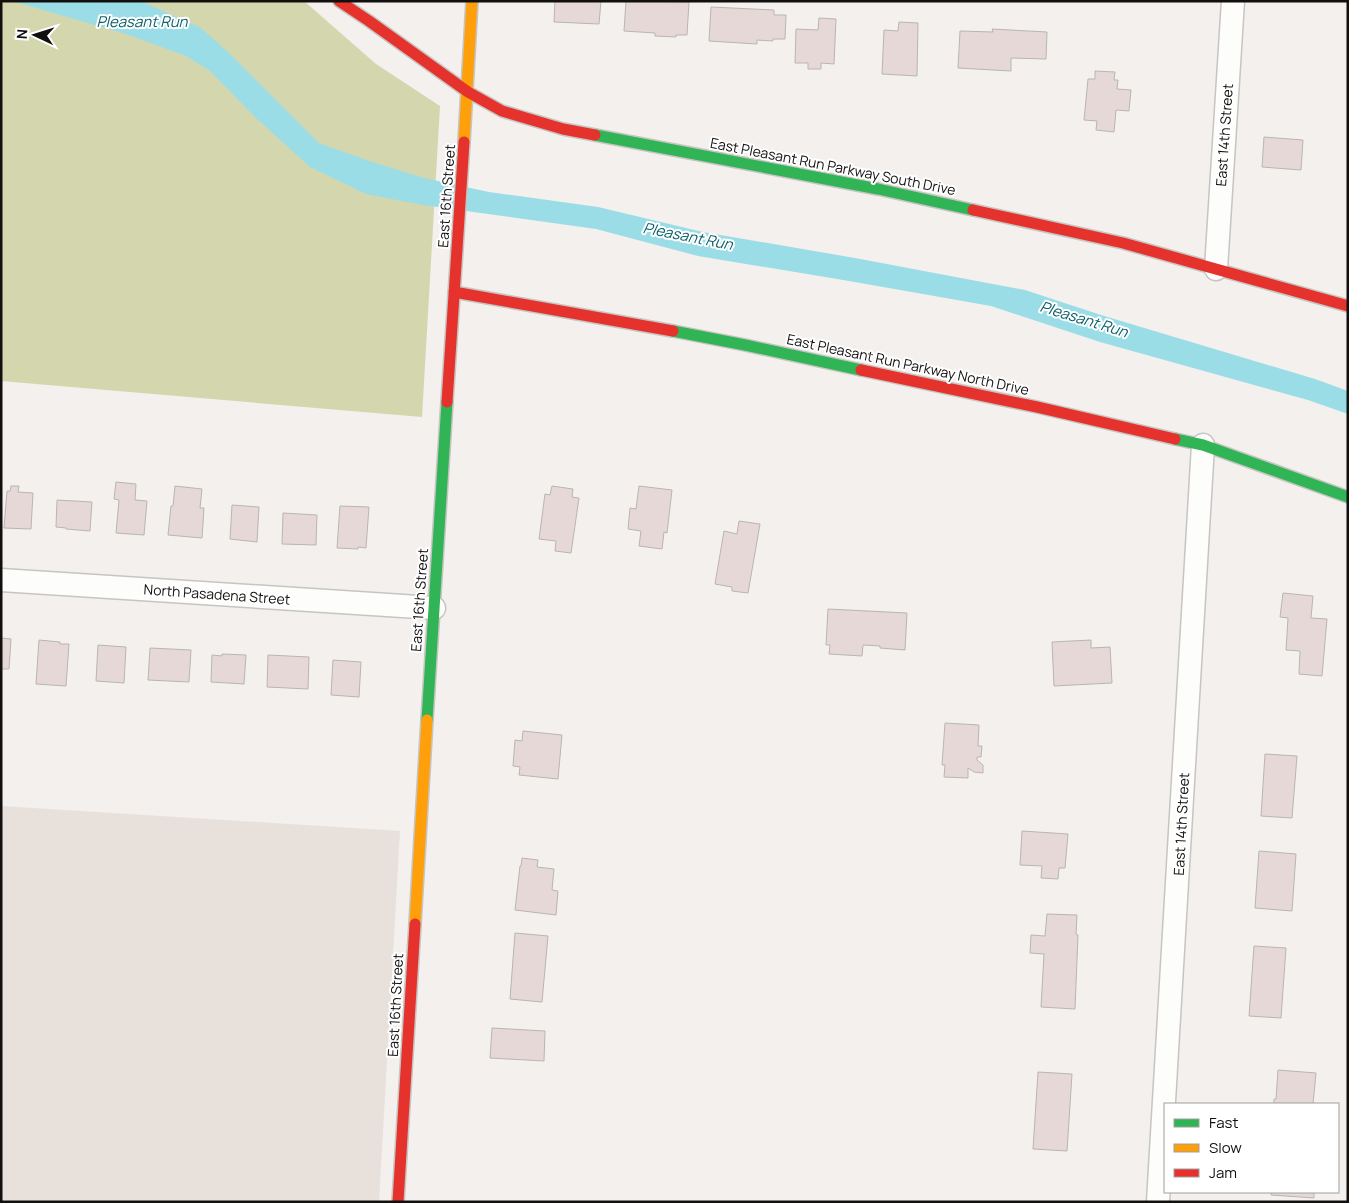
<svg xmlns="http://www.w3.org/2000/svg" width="1349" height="1203" viewBox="0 0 1349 1203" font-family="Manrope,sans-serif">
  <rect width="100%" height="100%" fill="#f3f0ed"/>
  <!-- built -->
  <path fill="#e8e1db" d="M 1,806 L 400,831 L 379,1202 L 1,1202 Z"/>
  <!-- forest -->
  <path fill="#d4d6ae" d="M 1,1 L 304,1 L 376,64 L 440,106 L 422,417 L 1,381 Z"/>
  <!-- water -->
  <path fill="#9bdde6" d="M 12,1 L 137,1 L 145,3 L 201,28 L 229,53 L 319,143 L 369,161 L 424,178 L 489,192 L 598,207 L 703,232 L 855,258 L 1025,290 L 1101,315 L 1315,379 L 1348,391 L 1348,414 L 1308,400 L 1100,342 L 991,306 L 849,281 L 698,256 L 596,229 L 423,205 L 366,194 L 310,167 L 257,119 L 210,71 L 186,56 L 126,34 Z"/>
  <!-- building -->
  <path fill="#e6d8d6" stroke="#b8b5b4" d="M 555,1 L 601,1 L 599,24 L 554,22 Z
    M 626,1 L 689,2 L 687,35 L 676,35 L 676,37 L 655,36 L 655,33 L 624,31 Z
    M 711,7 L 774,10 L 774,15 L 786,15 L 785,39 L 773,39 L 773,41 L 757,40 L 757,44 L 709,41 Z
    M 819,18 L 836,19 L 834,64 L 821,63 L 821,69 L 808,69 L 808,63 L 795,63 L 796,29 L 818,30 Z
    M 899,22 L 918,23 L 917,76 L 882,74 L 884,30 L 898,31 Z
    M 992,29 L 1047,32 L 1046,59 L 1011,58 L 1011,71 L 958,68 L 960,31 L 993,32 Z
    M 1095,71 L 1115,72 L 1114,80 L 1118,80 L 1117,89 L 1131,90 L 1129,111 L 1116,110 L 1114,132 L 1096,130 L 1097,121 L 1084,120 L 1088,79 L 1095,79 Z
    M 1264,137 L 1303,140 L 1301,170 L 1262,167 Z
    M 116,482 L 136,484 L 135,500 L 147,501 L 144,535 L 116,533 L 119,500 L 114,499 Z
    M 11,486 L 19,486 L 18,492 L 33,493 L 31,529 L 4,528 L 7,491 L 10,491 Z
    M 175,486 L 202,489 L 200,508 L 204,508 L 202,538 L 168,535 L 171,506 L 173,506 Z
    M 552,486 L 573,489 L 572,497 L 579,498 L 571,553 L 555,551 L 556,541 L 539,539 L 545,494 L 550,495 Z
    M 639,486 L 672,490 L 667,533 L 664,532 L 662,549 L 639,546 L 641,531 L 628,529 L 630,508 L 636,509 Z
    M 57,500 L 92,502 L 90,531 L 66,529 L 66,528 L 56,527 Z
    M 232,505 L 259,507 L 257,542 L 230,539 Z
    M 340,506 L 369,507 L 366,548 L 358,547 L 358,549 L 337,548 Z
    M 283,513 L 317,515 L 316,545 L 282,544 Z
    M 739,521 L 760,524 L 748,593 L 732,591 L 732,587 L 715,584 L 724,531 L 737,534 Z
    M 1283,593 L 1313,596 L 1311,618 L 1327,619 L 1322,676 L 1299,674 L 1300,651 L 1286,650 L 1288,618 L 1280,617 Z
    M 828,609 L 907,613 L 905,650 L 880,648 L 880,646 L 863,645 L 862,656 L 829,654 L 830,645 L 826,645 Z
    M 1,638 L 11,639 L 9,669 L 1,669 Z
    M 39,640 L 60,642 L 60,644 L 69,644 L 66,686 L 36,684 Z
    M 1091,640 L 1091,648 L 1110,647 L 1112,683 L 1054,686 L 1052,642 Z
    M 98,645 L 126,647 L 124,683 L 96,681 Z
    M 150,648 L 191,650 L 189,682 L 148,680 Z
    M 222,654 L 246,655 L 244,684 L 211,682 L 212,655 L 222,656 Z
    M 268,655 L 309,657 L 308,689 L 267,687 Z
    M 333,660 L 361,662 L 359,697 L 331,695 Z
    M 945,723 L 979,725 L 978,746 L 982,746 L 981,757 L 977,757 L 977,760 L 983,765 L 983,773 L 974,772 L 968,768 L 968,778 L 944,777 L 945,765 L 942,765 Z
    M 523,731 L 562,735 L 558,779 L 519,775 L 520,767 L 513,766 L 515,740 L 522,741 Z
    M 1265,754 L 1297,756 L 1292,818 L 1261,816 Z
    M 1022,831 L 1068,834 L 1065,868 L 1059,868 L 1058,879 L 1041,878 L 1042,866 L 1020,865 Z
    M 1259,851 L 1296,854 L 1292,911 L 1255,908 Z
    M 522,858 L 538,860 L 537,867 L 554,869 L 552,890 L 558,891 L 556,915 L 515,910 L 520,866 L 521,866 Z
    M 1047,914 L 1077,915 L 1076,934 L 1078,935 L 1075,1009 L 1041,1007 L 1044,954 L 1030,953 L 1031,935 L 1045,936 Z
    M 515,933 L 548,936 L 542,1002 L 510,999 Z
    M 1254,946 L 1286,948 L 1281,1018 L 1249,1016 Z
    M 492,1028 L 545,1031 L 544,1061 L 490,1058 Z
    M 1278,1070 L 1316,1073 L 1313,1104 L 1274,1104 L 1274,1099 L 1276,1099 Z
    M 1038,1072 L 1072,1074 L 1067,1151 L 1033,1149 Z
    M 1272,1192 L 1314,1192 L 1314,1198 L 1271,1195 Z"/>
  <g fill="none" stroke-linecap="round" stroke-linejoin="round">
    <defs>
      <path id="street" d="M 1216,269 L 1233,1
        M 1,580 L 434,608
        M 1158,1202 L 1203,445"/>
      <path id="fast" d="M 595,135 L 878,189 L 973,210
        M 673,331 L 745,345 L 861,370
        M 1175,439 L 1203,445 L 1348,497
        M 427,720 L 447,402"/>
      <path id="slow" d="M 464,142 L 472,1
        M 415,924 L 427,720"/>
      <path id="jam" d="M 339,1 L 369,21 L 468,92 L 502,111 L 563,129 L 595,135
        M 973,210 L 1123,243 L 1348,306
        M 454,292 L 673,331
        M 861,370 L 1037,407 L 1175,439
        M 447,402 L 464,142
        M 398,1202 L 415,924"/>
    </defs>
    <!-- street casing -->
    <use href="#street" stroke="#c6c5c2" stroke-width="25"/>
    <!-- fast casing -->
    <use href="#fast" stroke="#c6c5c2" stroke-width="14"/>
    <!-- slow casing -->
    <use href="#slow" stroke="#c6c5c2" stroke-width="14"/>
    <!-- jam casing -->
    <use href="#jam" stroke="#c6c5c2" stroke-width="14"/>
    <!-- street -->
    <use href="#street" stroke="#fdfdfc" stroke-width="22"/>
    <!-- fast -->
    <use href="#fast" stroke="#30b455" stroke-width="11"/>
    <!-- slow -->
    <use href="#slow" stroke="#ff9f0a" stroke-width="11"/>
    <!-- jam -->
    <use href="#jam" stroke="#e5322d" stroke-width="11"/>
  </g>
  <g text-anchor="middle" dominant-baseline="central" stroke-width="4" stroke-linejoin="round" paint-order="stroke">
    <!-- street labels -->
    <g font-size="14" fill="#12100f" stroke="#fff">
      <text transform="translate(1224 135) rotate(-86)">East 14th Street</text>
      <text transform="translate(833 166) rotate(11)">East Pleasant Run Parkway South Drive</text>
      <text transform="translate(446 196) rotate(-86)">East 16th Street</text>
      <text transform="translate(908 364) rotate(12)">East Pleasant Run Parkway North Drive</text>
      <text transform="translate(217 594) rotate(4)">North Pasadena Street</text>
      <text transform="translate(419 600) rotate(-86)">East 16th Street</text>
      <text transform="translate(1181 824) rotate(-87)">East 14th Street</text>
      <text transform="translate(395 1005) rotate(-87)">East 16th Street</text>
    </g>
    <!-- water labels -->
    <g font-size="15" font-style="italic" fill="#0c606a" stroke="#fff">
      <text x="142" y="21">Pleasant Run</text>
      <text transform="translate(688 236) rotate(11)">Pleasant Run</text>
      <text transform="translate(1084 319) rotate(17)">Pleasant Run</text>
    </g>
  </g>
  <!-- border -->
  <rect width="1349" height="1203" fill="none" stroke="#12100f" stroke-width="5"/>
  <!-- legend -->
  <rect x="1164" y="1103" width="175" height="90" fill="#ffffff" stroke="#a09f9f"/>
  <rect x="1174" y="1119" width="25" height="8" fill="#30b455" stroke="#a09f9f"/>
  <text x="1209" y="1128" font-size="15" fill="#12100f">Fast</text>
  <rect x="1174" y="1144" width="25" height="8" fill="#ff9f0a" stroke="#a09f9f"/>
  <text x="1209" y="1153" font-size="15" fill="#12100f">Slow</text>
  <rect x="1174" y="1169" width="25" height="8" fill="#e5322d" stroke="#a09f9f"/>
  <text x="1209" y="1178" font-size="15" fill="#12100f">Jam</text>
  <!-- north arrow -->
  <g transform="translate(35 35) rotate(274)" stroke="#ffffff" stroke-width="4" paint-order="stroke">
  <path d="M0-4L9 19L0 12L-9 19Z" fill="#12100f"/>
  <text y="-8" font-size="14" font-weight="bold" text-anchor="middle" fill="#12100f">N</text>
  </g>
</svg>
